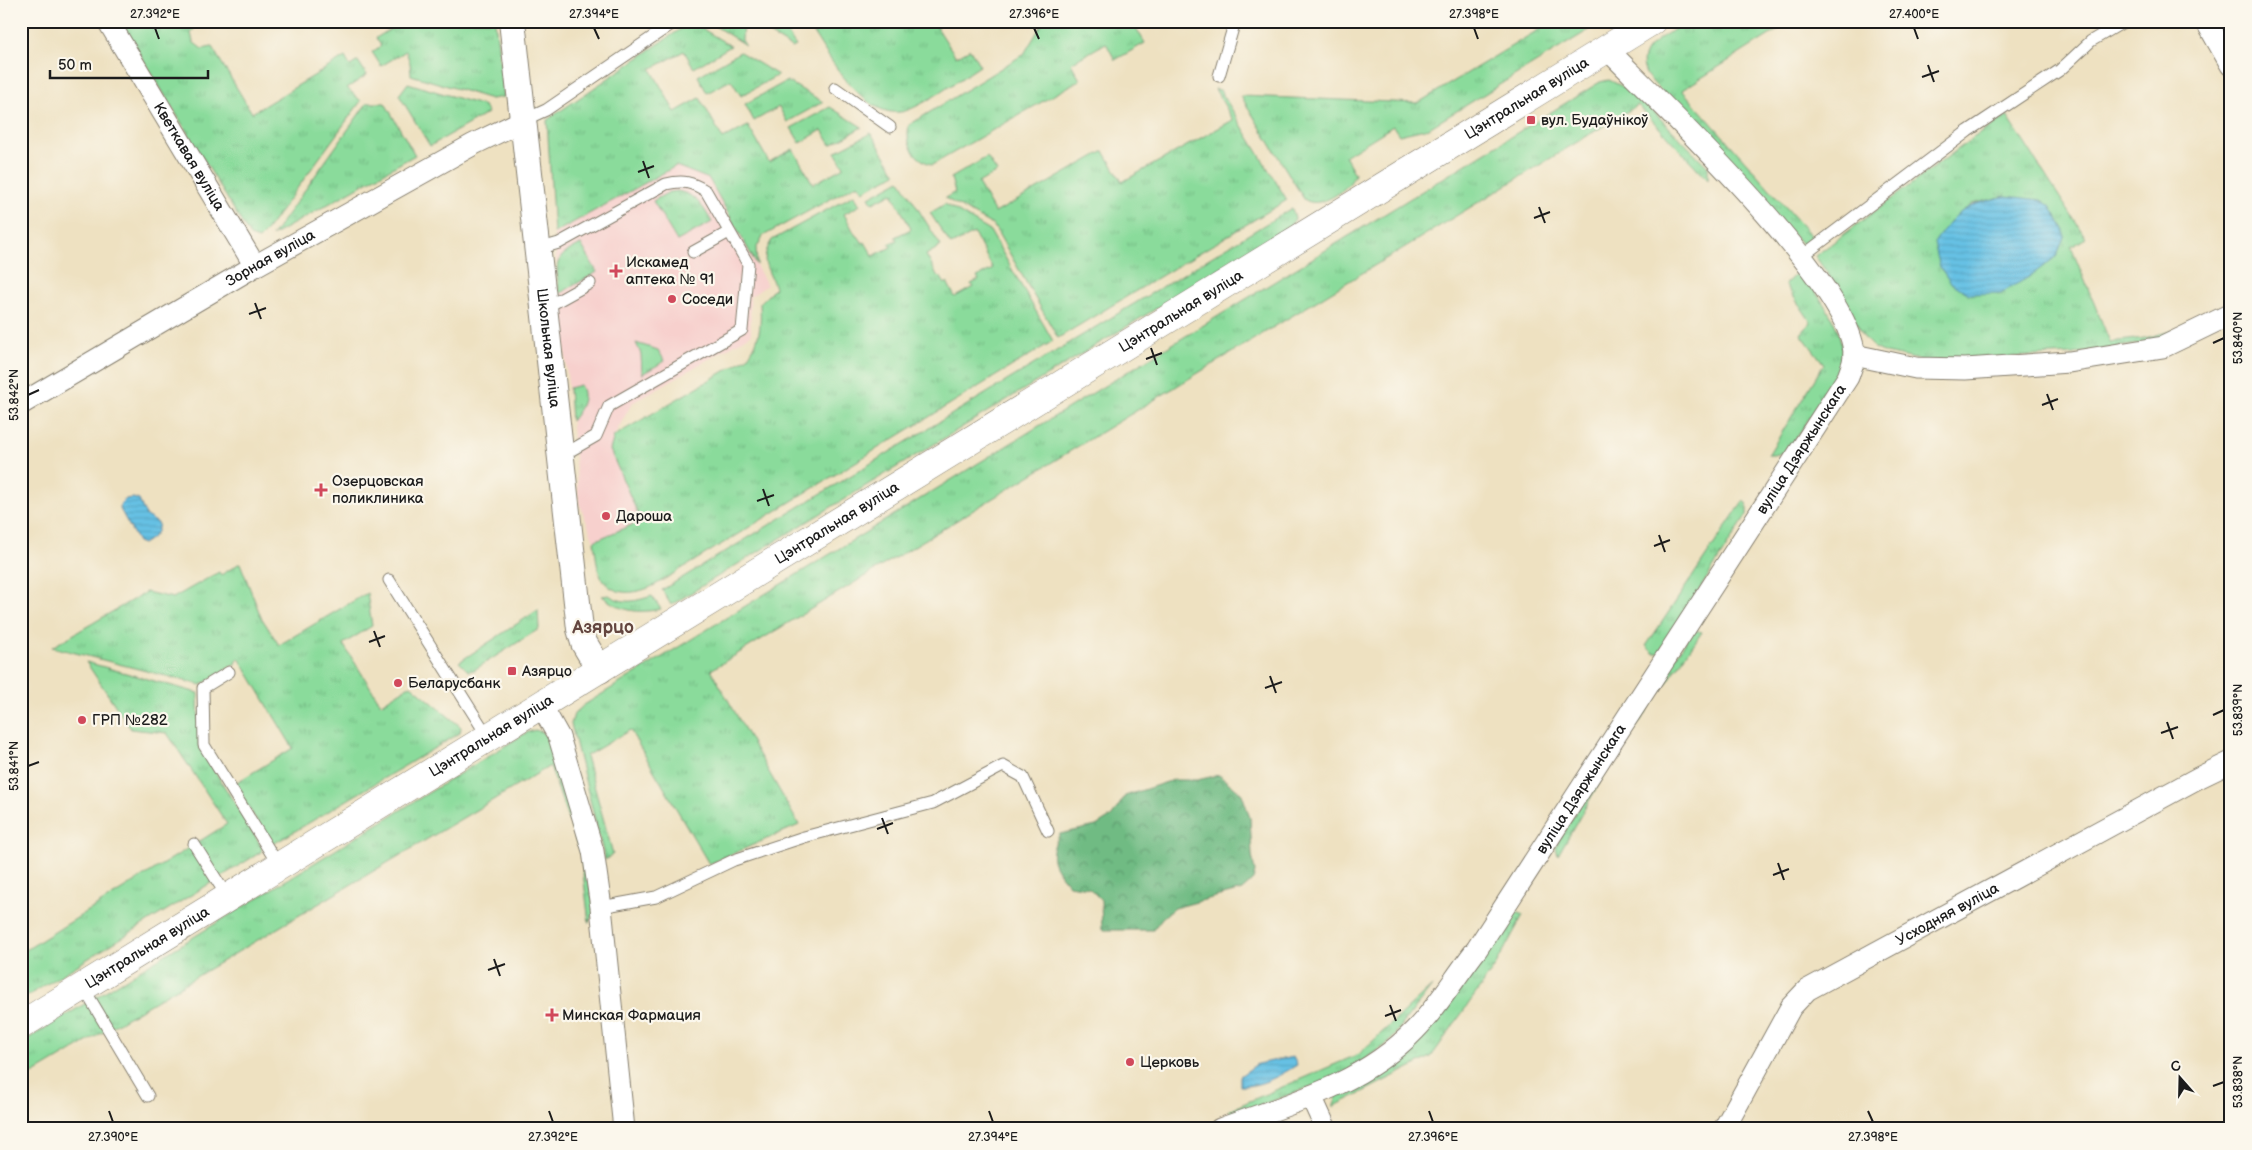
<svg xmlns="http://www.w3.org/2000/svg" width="2252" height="1150" viewBox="0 0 2252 1150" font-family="'Balsamiq Sans',sans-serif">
  <defs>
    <pattern id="grass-tufts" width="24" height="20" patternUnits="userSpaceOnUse" patternTransform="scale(1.25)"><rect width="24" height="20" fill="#8adb9b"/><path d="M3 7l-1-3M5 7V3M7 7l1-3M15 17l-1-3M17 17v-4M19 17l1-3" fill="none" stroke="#76bb85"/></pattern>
    <pattern id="forest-crowns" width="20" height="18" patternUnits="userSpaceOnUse" patternTransform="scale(1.25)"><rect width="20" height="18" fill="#6fbb83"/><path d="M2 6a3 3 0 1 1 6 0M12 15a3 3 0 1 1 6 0" fill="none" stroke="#5a976a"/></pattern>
    <pattern id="water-rules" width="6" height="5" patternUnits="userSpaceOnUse" patternTransform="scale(1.25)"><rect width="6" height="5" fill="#66c1e4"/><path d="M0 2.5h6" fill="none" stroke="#58a5c3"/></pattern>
  </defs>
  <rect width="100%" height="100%" fill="#fbf7ec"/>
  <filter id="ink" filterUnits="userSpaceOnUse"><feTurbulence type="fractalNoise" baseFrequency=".02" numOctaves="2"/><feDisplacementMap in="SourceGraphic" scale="10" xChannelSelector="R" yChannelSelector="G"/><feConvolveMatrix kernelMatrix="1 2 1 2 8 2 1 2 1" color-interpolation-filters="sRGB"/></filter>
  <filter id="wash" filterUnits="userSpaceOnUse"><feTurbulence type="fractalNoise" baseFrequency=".0096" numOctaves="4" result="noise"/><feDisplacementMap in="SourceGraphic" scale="20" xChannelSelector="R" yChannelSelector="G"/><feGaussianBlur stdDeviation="1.12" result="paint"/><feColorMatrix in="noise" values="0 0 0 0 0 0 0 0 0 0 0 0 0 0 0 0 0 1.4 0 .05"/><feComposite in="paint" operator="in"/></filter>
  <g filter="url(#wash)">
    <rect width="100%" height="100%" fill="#eee1c1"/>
    <!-- built -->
    <path fill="#f7d0cd" d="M 676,166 L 708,178 L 767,285 L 750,297 L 751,335 L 632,403 L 614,436 L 610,450 L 641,522 L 594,541 L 579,503 L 554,234 Z"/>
    <!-- grass -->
    <path fill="url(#grass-tufts)" stroke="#537c5c" fill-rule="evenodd" d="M 120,21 L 197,21 L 198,23 L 191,33 L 193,42 L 202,49 L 212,47 L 252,113 L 345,57 L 350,66 L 358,61 L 367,75 L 347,88 L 361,101 L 263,235 L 259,239 L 250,236 Z
      M 404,21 L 495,21 L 504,97 L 491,99 L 411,75 L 410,63 L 406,51 L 381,66 L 372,52 L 381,46 L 376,38 Z
      M 707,21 L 743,21 L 742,40 L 745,45 Z
      M 806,21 L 939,21 L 935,24 L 956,57 L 970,49 L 980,66 C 961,78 925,105 905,111 C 864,123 824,49 806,21 Z
      M 1044,21 L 1132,21 L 1145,43 L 1115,60 L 1106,43 L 1071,63 L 1080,80 L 932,165 C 914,158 905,145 909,125 L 1024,54 Z
      M 1553,21 L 1595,21 L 1592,27 L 1584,33 L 1429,128 L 1399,135 L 1393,126 L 1345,156 L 1355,174 C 1350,189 1319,211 1304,199 L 1241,96 L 1418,103 Z
      M 1689,21 L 1792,21 L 1682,90 L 1815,240 L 1808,246 L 1803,245 L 1647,76 C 1631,47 1669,34 1689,21 Z
      M 691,22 L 731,46 L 694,68 L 684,51 L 651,69 L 675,112 L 700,98 L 723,139 L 748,126 L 769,162 L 793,149 L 813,184 L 844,167 L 835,152 L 871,133 L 896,174 L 863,191 L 858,184 L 763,236 L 756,249 L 757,265 L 709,179 L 676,166 L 554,233 L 547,120 Z
      M 777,24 L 782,26 L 796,46 L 792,48 L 769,34 L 771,26 Z
      M 740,52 L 778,75 L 741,96 L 731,80 L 707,93 L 698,76 Z
      M 1609,80 L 1634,92 L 1643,101 L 1708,167 L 1708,180 L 1638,105 L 711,670 L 799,825 L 709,864 L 630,730 L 586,756 L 613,854 L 605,860 L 571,724 L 574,714 L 584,705 L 1600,82 Z
      M 787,81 L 823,102 L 787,122 L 779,107 L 754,121 L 745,104 Z
      M 408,83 L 484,106 L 488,113 L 430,146 L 399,95 Z
      M 1215,89 L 1220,90 L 1287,200 L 1058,338 L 994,226 L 945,198 L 955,192 L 951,178 L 987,157 L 997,172 L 978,183 L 995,213 L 1104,151 L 1122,182 L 1233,120 Z
      M 367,103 L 385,103 L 415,155 L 272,236 Z
      M 830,107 L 862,127 L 831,145 L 822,130 L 800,143 L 791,128 Z
      M 2007,116 L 2086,238 L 2071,247 L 2110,342 L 2145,338 L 2183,328 L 2162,340 L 2074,354 L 1925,361 L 1885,353 L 1873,347 L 1865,339 L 1839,290 L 1815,256 L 1973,138 ZM 2006,196 L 1947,224 L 1972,204 Z
      M 900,180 L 941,246 L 926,255 L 938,277 L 940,276 L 945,284 L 947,282 L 955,297 L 973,287 L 971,284 L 979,280 L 977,277 L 993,269 L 974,233 L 951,245 L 930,213 L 945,204 L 990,231 L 1053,341 L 655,585 C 637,594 613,598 601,577 C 596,567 596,552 594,541 L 641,521 L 610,450 L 614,436 L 747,358 C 761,339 761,325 760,303 L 775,288 C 769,268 758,262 772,240 L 854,195 L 860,205 L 844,214 L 856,236 L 858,236 L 863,243 L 865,242 L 873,256 L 891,247 L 889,244 L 897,240 L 895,237 L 911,229 L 892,193 L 873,203 L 869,197 Z
      M 678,191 C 697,195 703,207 712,222 L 677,241 L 653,201 L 669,192 Z
      M 1292,208 L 1295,219 L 1288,228 L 671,605 L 662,590 Z
      M 581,244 L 597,272 L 559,294 C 557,263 551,259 581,244 Z
      M 1802,273 C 1821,301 1852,335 1839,372 L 1794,442 C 1786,451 1780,456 1768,455 L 1824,364 L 1801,334 L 1811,322 L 1785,284 L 1796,274 Z
      M 636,343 L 658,350 L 665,361 L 642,374 L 641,354 Z
      M 580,385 C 588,398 579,411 571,421 L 569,388 Z
      M 1743,501 L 1747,504 L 1747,515 L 1659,653 L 1653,653 L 1646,646 Z
      M 240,563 L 261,617 L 279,645 L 367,593 L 372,626 L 343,644 L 381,704 L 411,685 L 461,727 L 460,733 L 275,843 L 270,842 L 234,784 L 293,748 L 239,658 L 236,663 L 201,685 L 52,647 L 146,592 L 173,598 L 219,572 L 221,575 Z
      M 609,595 C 624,605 636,601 652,596 L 661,609 C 636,614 621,611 602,596 Z
      M 538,610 L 539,629 L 474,670 L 468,671 L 459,662 Z
      M 1693,630 L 1702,632 L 1609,766 L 1558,855 L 1556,848 L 1560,837 Z
      M 86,662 L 198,693 L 199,746 L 262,847 L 261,852 L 21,1000 L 21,953 L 227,824 L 167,733 L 131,729 Z
      M 535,730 L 542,732 L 548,738 L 566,783 L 594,906 L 594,912 L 589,923 L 581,856 L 550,766 L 21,1081 L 21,1043 L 526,733 Z
      M 1517,912 L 1523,915 L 1496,965 L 1431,1057 L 1333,1107 L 1337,1096 L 1435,1022 L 1482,962 L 1512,916 Z
      M 1432,986 L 1389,1042 L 1344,1074 L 1232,1116 L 1229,1110 L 1359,1054 Z"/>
    <!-- forest -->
    <path fill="url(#forest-crowns)" stroke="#466c50" d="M 1219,775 L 1242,794 L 1250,818 L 1252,855 L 1255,872 L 1253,880 L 1242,890 L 1174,908 L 1162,918 L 1153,930 L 1102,930 L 1101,900 L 1089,888 L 1069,885 C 1053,866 1046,857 1060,834 L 1096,826 L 1112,816 L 1125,796 L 1173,780 L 1197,780 Z"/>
    <!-- water -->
    <path fill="url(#water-rules)" stroke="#416e80" d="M 2006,196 L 2041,200 L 2050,206 L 2064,229 L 2064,237 L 2057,256 L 2029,277 L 2001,293 L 1969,294 L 1950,282 L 1940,267 L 1934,243 C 1957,209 1967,205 2006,196 Z
      M 133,498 L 139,500 L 146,516 L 158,523 C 160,533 151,539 143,544 L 138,542 L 120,509 L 121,503 L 126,499 Z
      M 1293,1057 L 1297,1065 C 1279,1076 1261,1087 1240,1086 L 1240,1076 L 1257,1064 Z"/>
  </g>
  <g filter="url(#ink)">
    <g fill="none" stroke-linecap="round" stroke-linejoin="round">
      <defs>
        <path id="service" d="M 1219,76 L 1235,21
          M 835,88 L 890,127
          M 524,120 L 546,110 L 676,21
          M 538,249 L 559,243 L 666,184 C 683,180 692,182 706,191 L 748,264 L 742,330 L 609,406 L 596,436 L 561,456
          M 693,252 L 729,232
          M 1801,257 L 1968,131 L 2060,70 L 2091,41 L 2125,21
          M 545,308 L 590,283
          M 389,580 L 488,737
          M 229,672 L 203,688 L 204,745 L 279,866
          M 194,844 L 228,898
          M 601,907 L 656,897 L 734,860 L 804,837 L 933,803 L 1003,766 L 1023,777 L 1048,831
          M 83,987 L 148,1096"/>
        <g id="minor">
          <path id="s1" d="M 108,21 L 255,266"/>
          <path d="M 2206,21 L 2231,65"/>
          <path d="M 1854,355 L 1916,368 L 1965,369 L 2069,362 L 2163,347 L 2231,314"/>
          <path id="s2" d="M 21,404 L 255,266 L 474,144 L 524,120"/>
          <path d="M 541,705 L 559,737 L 593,851 L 601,907 L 624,1129"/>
          <path d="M 1311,1096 L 1326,1129"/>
          <path id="s3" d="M 1220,1129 C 1289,1104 1362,1085 1415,1030 C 1437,1008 1457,974 1477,949 L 1848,377 C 1850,371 1854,362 1854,356 C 1856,288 1659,102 1607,49"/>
          <path id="s4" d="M 1724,1129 L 1791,1007 L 1807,990 L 2198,778 L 2231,762"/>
        </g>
        <g id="tertiary">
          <path id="s5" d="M 512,21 L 580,629 L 584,643 L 600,670"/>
        </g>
        <g id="secondary">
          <path id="s6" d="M 21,1025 L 1652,21"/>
        </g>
      </defs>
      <!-- service casing -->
      <use href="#service" stroke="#857e6e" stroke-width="13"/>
      <!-- minor casing -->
      <use href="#minor" stroke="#857e6e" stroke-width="23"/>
      <!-- tertiary casing -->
      <use href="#tertiary" stroke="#857e6e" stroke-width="28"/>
      <!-- secondary casing -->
      <use href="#secondary" stroke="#857e6e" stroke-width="29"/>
      <!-- service -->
      <use href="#service" stroke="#fff" stroke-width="11"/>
      <!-- minor -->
      <use href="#minor" stroke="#fff" stroke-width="21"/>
      <!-- tertiary -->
      <use href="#tertiary" stroke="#fff" stroke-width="26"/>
      <!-- secondary -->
      <use href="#secondary" stroke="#fff" stroke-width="28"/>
    </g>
  </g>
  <!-- ticks -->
  <path fill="none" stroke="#1c1c1c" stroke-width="2" d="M 155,28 L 159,39M 594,28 L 599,39M 1034,28 L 1039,39M 1474,28 L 1478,39M 1914,28 L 1918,39M 1928,65 L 1934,82M 1922,77 L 1939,71M 643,161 L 649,178M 638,172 L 654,166M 1539,207 L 1545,223M 1534,218 L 1550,212M 255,303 L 261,319M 249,314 L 266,308M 2213,343 L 2224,338M 1151,348 L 1157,365M 1146,359 L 1162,353M 2047,394 L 2053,410M 28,395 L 39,390M 2042,405 L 2058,399M 763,489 L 769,506M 757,501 L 774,495M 1659,535 L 1665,552M 1654,546 L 1670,540M 374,631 L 380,647M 369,642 L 385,636M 1270,676 L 1276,693M 1265,688 L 1282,682M 2213,715 L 2224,710M 2167,722 L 2173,739M 2161,733 L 2178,727M 28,766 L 39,762M 882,818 L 888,834M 877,829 L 893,823M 1778,863 L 1784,880M 1773,875 L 1789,869M 494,959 L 500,976M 488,970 L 505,964M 1390,1005 L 1396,1021M 1385,1016 L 1401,1010M 2213,1086 L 2224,1082M 109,1111 L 113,1122M 549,1111 L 553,1122M 989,1111 L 993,1122M 1429,1111 L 1433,1122M 1868,1111 L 1873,1122"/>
  <!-- markers -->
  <g fill="#d1495b" stroke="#fbf7ec" stroke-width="2">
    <rect x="1526" y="115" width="10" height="10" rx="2.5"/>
    <path d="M613.5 263.5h5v5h5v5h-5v5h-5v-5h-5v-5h5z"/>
    <circle cx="672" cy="299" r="5"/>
    <path d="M318.5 482.5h5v5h5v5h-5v5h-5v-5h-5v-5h5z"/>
    <circle cx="606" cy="516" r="5"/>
    <rect x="507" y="666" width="10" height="10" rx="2.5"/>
    <circle cx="398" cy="683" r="5"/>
    <circle cx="82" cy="720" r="5"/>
    <path d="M549.5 1007.5h5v5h5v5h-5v5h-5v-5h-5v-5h5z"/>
    <circle cx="1130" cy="1062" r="5"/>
  </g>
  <g text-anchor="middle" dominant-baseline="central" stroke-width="4.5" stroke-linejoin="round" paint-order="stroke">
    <!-- street labels -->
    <g font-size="15" fill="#1c1c1c" stroke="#fbf7ec">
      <text stroke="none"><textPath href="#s6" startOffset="1768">Цэнтральная вуліца</textPath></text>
      <text stroke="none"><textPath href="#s1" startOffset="158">Кветкавая вуліца</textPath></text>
      <text stroke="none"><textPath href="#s2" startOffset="289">Зорная вуліца</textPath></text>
      <text stroke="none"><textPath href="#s6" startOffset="1362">Цэнтральная вуліца</textPath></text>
      <text stroke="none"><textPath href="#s5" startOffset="329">Школьная вуліца</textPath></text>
      <text stroke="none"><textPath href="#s3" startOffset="919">вуліца Дзяржынскага</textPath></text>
      <text stroke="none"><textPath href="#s6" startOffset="958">Цэнтральная вуліца</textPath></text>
      <text stroke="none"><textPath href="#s6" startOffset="552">Цэнтральная вуліца</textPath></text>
      <text stroke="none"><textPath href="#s3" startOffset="514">вуліца Дзяржынскага</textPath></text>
      <text stroke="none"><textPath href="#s4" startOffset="322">Усходняя вуліца</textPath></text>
      <text stroke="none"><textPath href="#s6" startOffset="148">Цэнтральная вуліца</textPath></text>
    </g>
    <!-- poi labels -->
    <g font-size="15" fill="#1c1c1c" stroke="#fbf7ec" text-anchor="start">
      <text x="1541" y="120">вул. Будаўнікоў</text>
      <text x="626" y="262">Искамед<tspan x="626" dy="17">аптека № 91</tspan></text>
      <text x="682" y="299">Соседи</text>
      <text x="332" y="481">Озерцовская<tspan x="332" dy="17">поликлиника</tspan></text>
      <text x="616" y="516">Дароша</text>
      <text x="522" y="671">Азярцо</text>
      <text x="408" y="683">Беларусбанк</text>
      <text x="92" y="720">ГРП №282</text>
      <text x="562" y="1015">Минская Фармация</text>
      <text x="1140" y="1062">Церковь</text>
    </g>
    <!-- quarter labels -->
    <g font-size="18" font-weight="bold" fill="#63453f" stroke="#fbf7ec">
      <text x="603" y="627">Азярцо</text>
    </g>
  </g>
  <!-- margin -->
  <rect width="2252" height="1150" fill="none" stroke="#fbf7ec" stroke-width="55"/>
  <!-- north arrow -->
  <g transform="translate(2180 1078) rotate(340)" stroke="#fbf7ec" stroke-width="4" paint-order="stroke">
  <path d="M0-4L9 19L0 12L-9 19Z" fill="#1c1c1c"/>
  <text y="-8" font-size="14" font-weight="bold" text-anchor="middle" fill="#1c1c1c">С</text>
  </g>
  <!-- scale -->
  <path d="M50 70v8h158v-8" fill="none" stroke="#1c1c1c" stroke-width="2.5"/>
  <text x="58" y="70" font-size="15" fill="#1c1c1c" stroke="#fbf7ec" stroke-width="4" paint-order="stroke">50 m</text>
  <rect x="28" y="28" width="2196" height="1094" fill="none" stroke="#1c1c1c" stroke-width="2"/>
  <g font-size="12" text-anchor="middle" fill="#1c1c1c">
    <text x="155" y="18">27.392°E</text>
    <text x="594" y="18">27.394°E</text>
    <text x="1034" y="18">27.396°E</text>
    <text x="1474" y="18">27.398°E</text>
    <text x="1914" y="18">27.400°E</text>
    <text transform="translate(2238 338) rotate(-90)" y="4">53.840°N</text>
    <text transform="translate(14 395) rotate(-90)" y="4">53.842°N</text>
    <text transform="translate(2238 710) rotate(-90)" y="4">53.839°N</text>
    <text transform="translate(14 766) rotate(-90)" y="4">53.841°N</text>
    <text transform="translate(2238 1082) rotate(-90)" y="4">53.838°N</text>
    <text x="113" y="1141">27.390°E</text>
    <text x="553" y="1141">27.392°E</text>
    <text x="993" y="1141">27.394°E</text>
    <text x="1433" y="1141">27.396°E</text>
    <text x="1873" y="1141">27.398°E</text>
  </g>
</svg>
